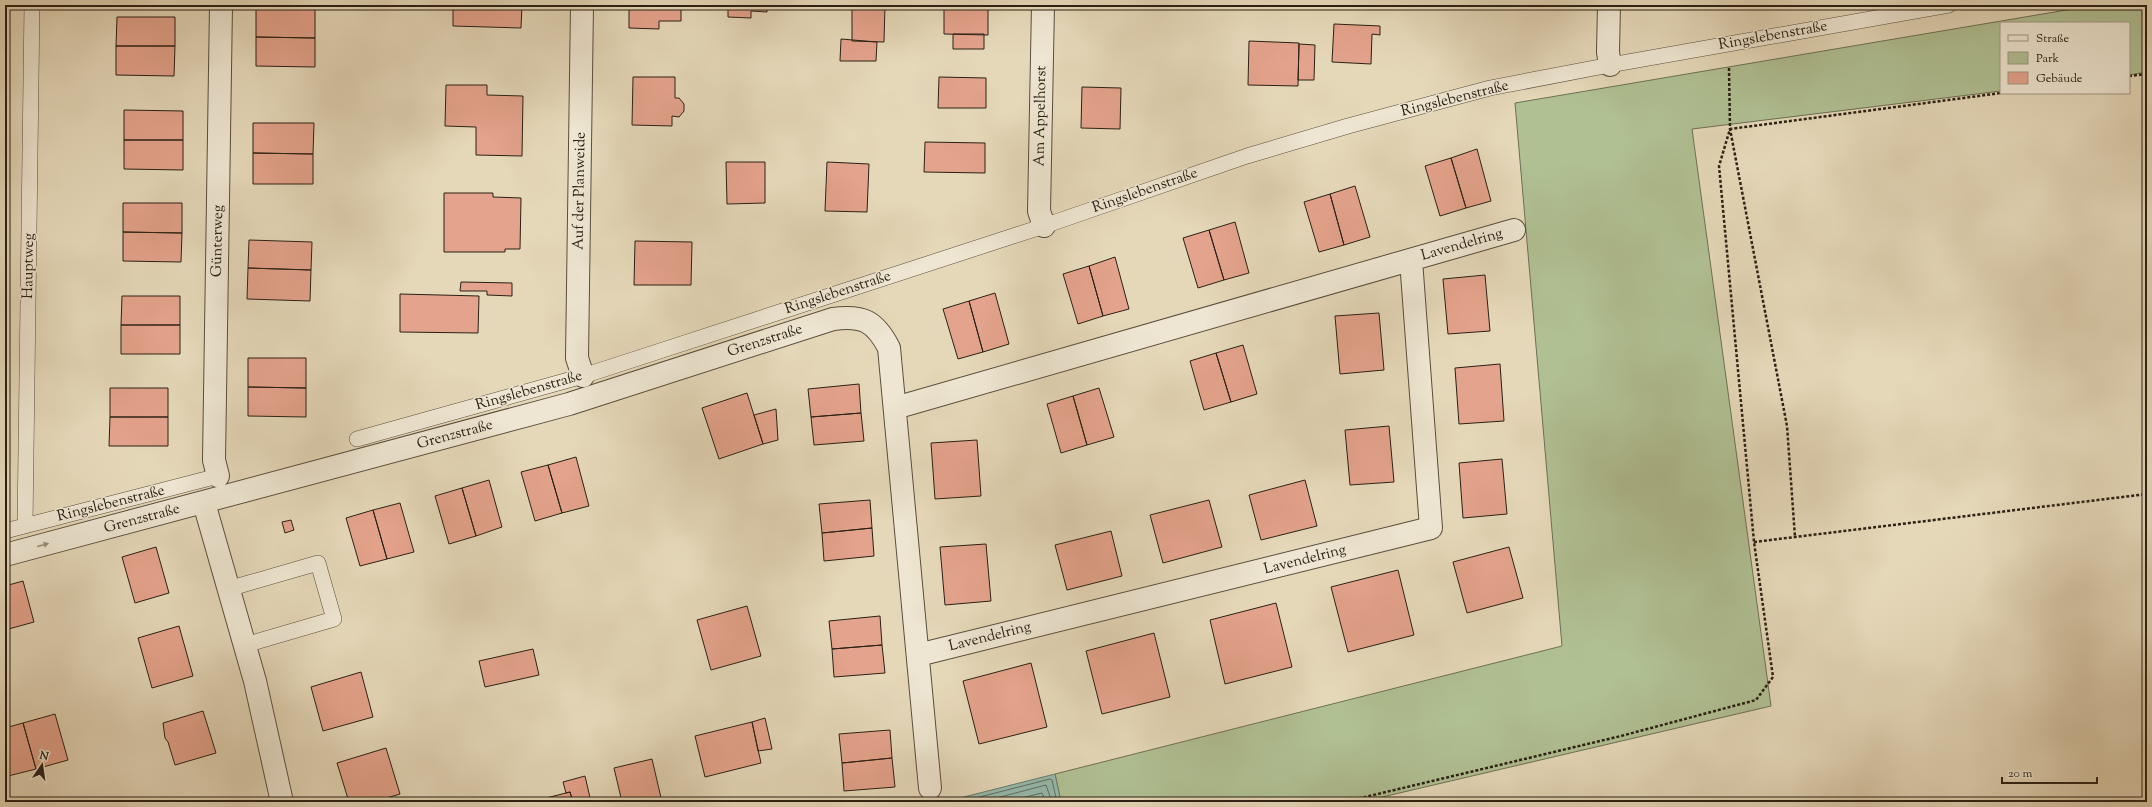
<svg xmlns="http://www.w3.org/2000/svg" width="2152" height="807" viewBox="0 0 2152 807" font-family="'Sorts Mill Goudy',serif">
  <rect width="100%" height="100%" fill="#e5d8b9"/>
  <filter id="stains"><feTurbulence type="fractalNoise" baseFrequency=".005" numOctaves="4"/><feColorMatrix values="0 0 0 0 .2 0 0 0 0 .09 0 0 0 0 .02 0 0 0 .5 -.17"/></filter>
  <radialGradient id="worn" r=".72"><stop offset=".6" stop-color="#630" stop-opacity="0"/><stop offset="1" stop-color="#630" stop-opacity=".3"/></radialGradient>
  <!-- green -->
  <path fill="#b0c093" stroke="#6d7054" d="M 2096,5 L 2147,5 L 2147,72 L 2129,75 L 2129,23 L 2001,23 L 2001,91 L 1692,129 L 1771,706 L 1361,802 L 1061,802 L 1055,774 L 1562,646 L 1515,103 Z"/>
  <!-- water -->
  <path fill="#96baac" stroke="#6b7c6f" d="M 1055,774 L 1061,802 L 944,802 Z"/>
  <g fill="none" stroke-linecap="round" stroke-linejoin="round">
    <!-- shore -->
    <path stroke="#606d60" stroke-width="1" d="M 960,802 L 1050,779 L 1052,780 L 1057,802
      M 981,802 L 1046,785 L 1052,802
      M 1005,802 L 1042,793 L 1046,802"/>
  </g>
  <!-- building -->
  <path fill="#e4a38c" stroke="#2a2014" d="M 453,5 L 522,5 L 521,28 L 453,26 Z
    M 629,5 L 681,5 L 681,21 L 659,21 L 659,29 L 629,28 Z
    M 728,5 L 767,5 L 767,12 L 751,11 L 751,18 L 728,17 Z
    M 852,5 L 885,5 L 884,42 L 852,41 Z
    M 944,5 L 988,5 L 988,35 L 944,34 Z
    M 256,8 L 315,9 L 315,38 L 256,37 Z
    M 117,17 L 175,17 L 175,46 L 116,46 Z
    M 1334,24 L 1380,26 L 1380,35 L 1372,34 L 1371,64 L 1332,62 Z
    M 953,34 L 984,34 L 984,49 L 953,49 Z
    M 256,37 L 315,38 L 315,67 L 256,66 Z
    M 841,39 L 877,42 L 876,61 L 840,61 Z
    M 1249,41 L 1299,43 L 1298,86 L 1248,85 Z
    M 1299,44 L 1315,45 L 1314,80 L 1298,80 Z
    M 116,46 L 175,46 L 174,76 L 116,75 Z
    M 633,77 L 675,77 L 675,98 L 679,98 L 684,104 L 684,111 L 679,117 L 672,116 L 672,126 L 632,125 Z
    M 939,77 L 986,78 L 986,108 L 938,108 Z
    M 446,85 L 487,85 L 487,95 L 523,96 L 522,156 L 476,155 L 476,127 L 445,126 Z
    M 1082,87 L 1121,88 L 1120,129 L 1081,128 Z
    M 124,110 L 183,111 L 183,140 L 124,140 Z
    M 253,123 L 314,123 L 313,154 L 253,153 Z
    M 124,140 L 183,140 L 183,170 L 124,169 Z
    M 925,142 L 985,143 L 985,173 L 924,172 Z
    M 1477,149 L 1491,201 L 1466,208 L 1451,158 Z
    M 253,153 L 313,154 L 313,184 L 253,184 Z
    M 1451,158 L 1466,208 L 1440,216 L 1425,166 Z
    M 726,162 L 765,162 L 765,203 L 727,204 Z
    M 827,162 L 869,164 L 867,212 L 825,211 Z
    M 1355,186 L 1370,237 L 1344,245 L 1330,194 Z
    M 444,193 L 493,193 L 493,197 L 521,198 L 520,249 L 505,249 L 505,252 L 444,252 Z
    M 1330,194 L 1344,245 L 1319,252 L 1304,202 Z
    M 123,203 L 182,203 L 182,233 L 123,232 Z
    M 1235,222 L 1249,273 L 1224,280 L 1209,230 Z
    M 1209,230 L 1224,280 L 1198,288 L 1183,238 Z
    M 123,232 L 182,233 L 181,262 L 123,261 Z
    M 249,240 L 312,242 L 311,270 L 248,268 Z
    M 635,241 L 692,242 L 691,285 L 634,285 Z
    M 1115,257 L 1129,309 L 1103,316 L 1089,266 Z
    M 1089,266 L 1103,316 L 1078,324 L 1063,274 Z
    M 248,268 L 311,270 L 310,301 L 247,299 Z
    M 1485,275 L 1490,331 L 1448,334 L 1443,279 Z
    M 461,282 L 512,283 L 512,296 L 487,295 L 487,291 L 460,291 Z
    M 995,293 L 1009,344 L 983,352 L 969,301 Z
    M 400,294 L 479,296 L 478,333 L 400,332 Z
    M 122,296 L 180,296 L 180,325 L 121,325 Z
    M 969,301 L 983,352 L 958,359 L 943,309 Z
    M 1379,313 L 1384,370 L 1340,374 L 1335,316 Z
    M 121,325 L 180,325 L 180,354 L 121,354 Z
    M 1243,345 L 1257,394 L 1231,402 L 1216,353 Z
    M 1216,353 L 1231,402 L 1204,410 L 1190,361 Z
    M 248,358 L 306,358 L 306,388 L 248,387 Z
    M 1500,364 L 1504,421 L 1459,424 L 1455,368 Z
    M 859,384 L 861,413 L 811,417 L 808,389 Z
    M 248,387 L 306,388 L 306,417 L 248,416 Z
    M 110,388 L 168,388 L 168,417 L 110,417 Z
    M 1099,388 L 1114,437 L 1087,445 L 1073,396 Z
    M 747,393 L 763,444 L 719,459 L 702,408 Z
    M 1073,396 L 1087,445 L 1061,453 L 1047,404 Z
    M 776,409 L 778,440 L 763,444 L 754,415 Z
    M 861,413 L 864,441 L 814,445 L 811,417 Z
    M 110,417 L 168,417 L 168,446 L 109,446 Z
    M 1389,426 L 1394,482 L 1350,485 L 1345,430 Z
    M 977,440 L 981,496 L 935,499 L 931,443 Z
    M 576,457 L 589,506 L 562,513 L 548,465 Z
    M 1502,459 L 1507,514 L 1463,518 L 1459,463 Z
    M 548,465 L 562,513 L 535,521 L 521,472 Z
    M 489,480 L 502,527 L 476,536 L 462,488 Z
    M 1305,480 L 1317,526 L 1261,540 L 1249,495 Z
    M 462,488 L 476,536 L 449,544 L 435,496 Z
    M 870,500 L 872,528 L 822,533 L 819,504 Z
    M 1209,500 L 1222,547 L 1163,563 L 1150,515 Z
    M 400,503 L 414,552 L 387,559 L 373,510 Z
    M 373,510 L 387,559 L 360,566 L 346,518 Z
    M 291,520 L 294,530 L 285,533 L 282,522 Z
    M 872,528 L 874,556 L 824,561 L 822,533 Z
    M 1111,531 L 1122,576 L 1067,590 L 1055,545 Z
    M 986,544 L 991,601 L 945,605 L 940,547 Z
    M 156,547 L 169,593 L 135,603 L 122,557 Z
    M 1509,547 L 1523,598 L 1467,613 L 1453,562 Z
    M 1398,570 L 1414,635 L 1348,652 L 1331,587 Z
    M 23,581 L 34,622 L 5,630 L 5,586 Z
    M 1276,603 L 1292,667 L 1225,684 L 1210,620 Z
    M 747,606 L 761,656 L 711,670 L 697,620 Z
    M 880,616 L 882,645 L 832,649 L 829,621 Z
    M 179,626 L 193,676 L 152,688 L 138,638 Z
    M 1154,633 L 1170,697 L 1102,714 L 1086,651 Z
    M 882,645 L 885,673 L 834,677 L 832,649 Z
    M 533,649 L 539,675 L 485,687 L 479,661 Z
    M 1031,663 L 1047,727 L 979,744 L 963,681 Z
    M 361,672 L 373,717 L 323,731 L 311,687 Z
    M 203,711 L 216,753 L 175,765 L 168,742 L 165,738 L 163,723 Z
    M 55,714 L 68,760 L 36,769 L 23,723 Z
    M 765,718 L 772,749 L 758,751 L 752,722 Z
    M 752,722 L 761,763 L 705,777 L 695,736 Z
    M 23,723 L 36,769 L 8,776 L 5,766 L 5,728 Z
    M 890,730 L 892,758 L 842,763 L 839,734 Z
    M 386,748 L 400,794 L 373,802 L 349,802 L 337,763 Z
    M 892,758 L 895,787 L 844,791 L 842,763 Z
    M 652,759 L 662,802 L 622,802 L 614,768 Z
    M 585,776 L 591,802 L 573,802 L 570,792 L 566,793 L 563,782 Z
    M 570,792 L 573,802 L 530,802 Z"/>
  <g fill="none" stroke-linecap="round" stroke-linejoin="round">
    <defs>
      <path id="service" d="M 357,439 L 583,376 L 1044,226 L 1247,156 L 1348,126 L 1490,88 L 1610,65 L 1949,5
        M 25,526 L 32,5
        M 5,531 L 218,476
        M 228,589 L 318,563 L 334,619 L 245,645"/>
      <path id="minor" d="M 582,5 L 577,358 L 583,376
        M 1043,5 L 1039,211 L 1044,226
        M 1609,5 L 1608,52 L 1610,65
        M 895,408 L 1514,230
        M 218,476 L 214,460 L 221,5
        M 204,503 L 255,681 L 282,802
        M 5,555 L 569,404 L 833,319 C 863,315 875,321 889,348 L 930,788
        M 918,655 L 1431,528 L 1411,260"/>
    </defs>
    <!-- service casing -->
    <use href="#service" stroke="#594e3d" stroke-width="16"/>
    <!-- minor casing -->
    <use href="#minor" stroke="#594e3d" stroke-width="24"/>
    <!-- path -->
    <path stroke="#2a2014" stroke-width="2.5" stroke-dasharray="3 2" stroke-linecap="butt" d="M 1729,68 L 1730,129 L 1787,426 L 1795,537
      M 2129,76 L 2147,74
      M 1754,542 L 2147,494
      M 1344,802 L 1621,736 L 1756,700 L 1773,677 L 1754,542 L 1719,166 L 1730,129 L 2001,93"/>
    <!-- service -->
    <use href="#service" stroke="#eee6d2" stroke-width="15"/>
    <!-- minor -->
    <use href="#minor" stroke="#eee6d2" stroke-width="22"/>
  </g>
  <!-- one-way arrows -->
  <defs><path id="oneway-solid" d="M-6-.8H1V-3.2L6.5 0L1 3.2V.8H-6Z"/></defs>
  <use fill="#968d7c" href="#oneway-solid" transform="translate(43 545) rotate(-15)"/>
  <g text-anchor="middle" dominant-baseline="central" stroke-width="3" stroke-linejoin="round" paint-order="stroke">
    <!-- street labels -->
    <g font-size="15" fill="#2a2014" stroke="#eee6d2">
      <text transform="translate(1773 36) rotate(-10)">Ringslebenstraße</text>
      <text transform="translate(1455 99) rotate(-14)">Ringslebenstraße</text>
      <text transform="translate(1041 116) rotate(-89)">Am Appelhorst</text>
      <text transform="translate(580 191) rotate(-89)">Auf der Planweide</text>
      <text transform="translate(1145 191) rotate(-19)">Ringslebenstraße</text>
      <text transform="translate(218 241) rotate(-89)">Günterweg</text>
      <text transform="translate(1462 245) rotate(-16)">Lavendelring</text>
      <text transform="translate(29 266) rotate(-89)">Hauptweg</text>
      <text transform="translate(838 293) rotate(-18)">Ringslebenstraße</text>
      <text transform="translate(765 341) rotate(-18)">Grenzstraße</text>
      <text transform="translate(529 391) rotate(-16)">Ringslebenstraße</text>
      <text transform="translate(455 435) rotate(-15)">Grenzstraße</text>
      <text transform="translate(111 504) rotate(-14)">Ringslebenstraße</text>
      <text transform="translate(142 519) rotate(-15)">Grenzstraße</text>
      <text transform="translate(1305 560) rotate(-14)">Lavendelring</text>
      <text transform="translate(990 637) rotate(-14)">Lavendelring</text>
    </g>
  </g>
  <!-- margin -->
  <rect width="2152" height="807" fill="none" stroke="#e5d8b9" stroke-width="20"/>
  <rect x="6" y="6" width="2140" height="795" fill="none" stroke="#2a2014" stroke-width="2"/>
  <rect x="10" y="10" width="2132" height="787" fill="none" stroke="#2a2014"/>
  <!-- legend -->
  <rect x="2000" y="22" width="130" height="72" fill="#eee6d2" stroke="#a09786"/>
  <rect x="2008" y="35" width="20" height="6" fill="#eee6d2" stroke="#a09786"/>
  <text x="2036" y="42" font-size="12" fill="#2a2014">Straße</text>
  <rect x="2008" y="52" width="20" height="12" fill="#b0c093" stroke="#a09786"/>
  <text x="2036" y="62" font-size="12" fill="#2a2014">Park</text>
  <rect x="2008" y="72" width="20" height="12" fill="#e4a38c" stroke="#a09786"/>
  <text x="2036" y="82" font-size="12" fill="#2a2014">Gebäude</text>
  <!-- north arrow -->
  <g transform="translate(42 765) rotate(13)" stroke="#eee6d2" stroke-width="3" paint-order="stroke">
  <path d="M0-3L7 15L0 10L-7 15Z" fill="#2a2014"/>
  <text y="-6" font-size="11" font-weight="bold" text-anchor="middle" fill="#2a2014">N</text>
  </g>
  <!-- scale -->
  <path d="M2002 777v6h95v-6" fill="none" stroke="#2a2014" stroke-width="2"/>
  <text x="2008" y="777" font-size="12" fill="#2a2014" stroke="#eee6d2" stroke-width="3" paint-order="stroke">20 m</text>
  <rect width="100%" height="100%" filter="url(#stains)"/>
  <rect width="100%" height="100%" fill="url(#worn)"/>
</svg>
